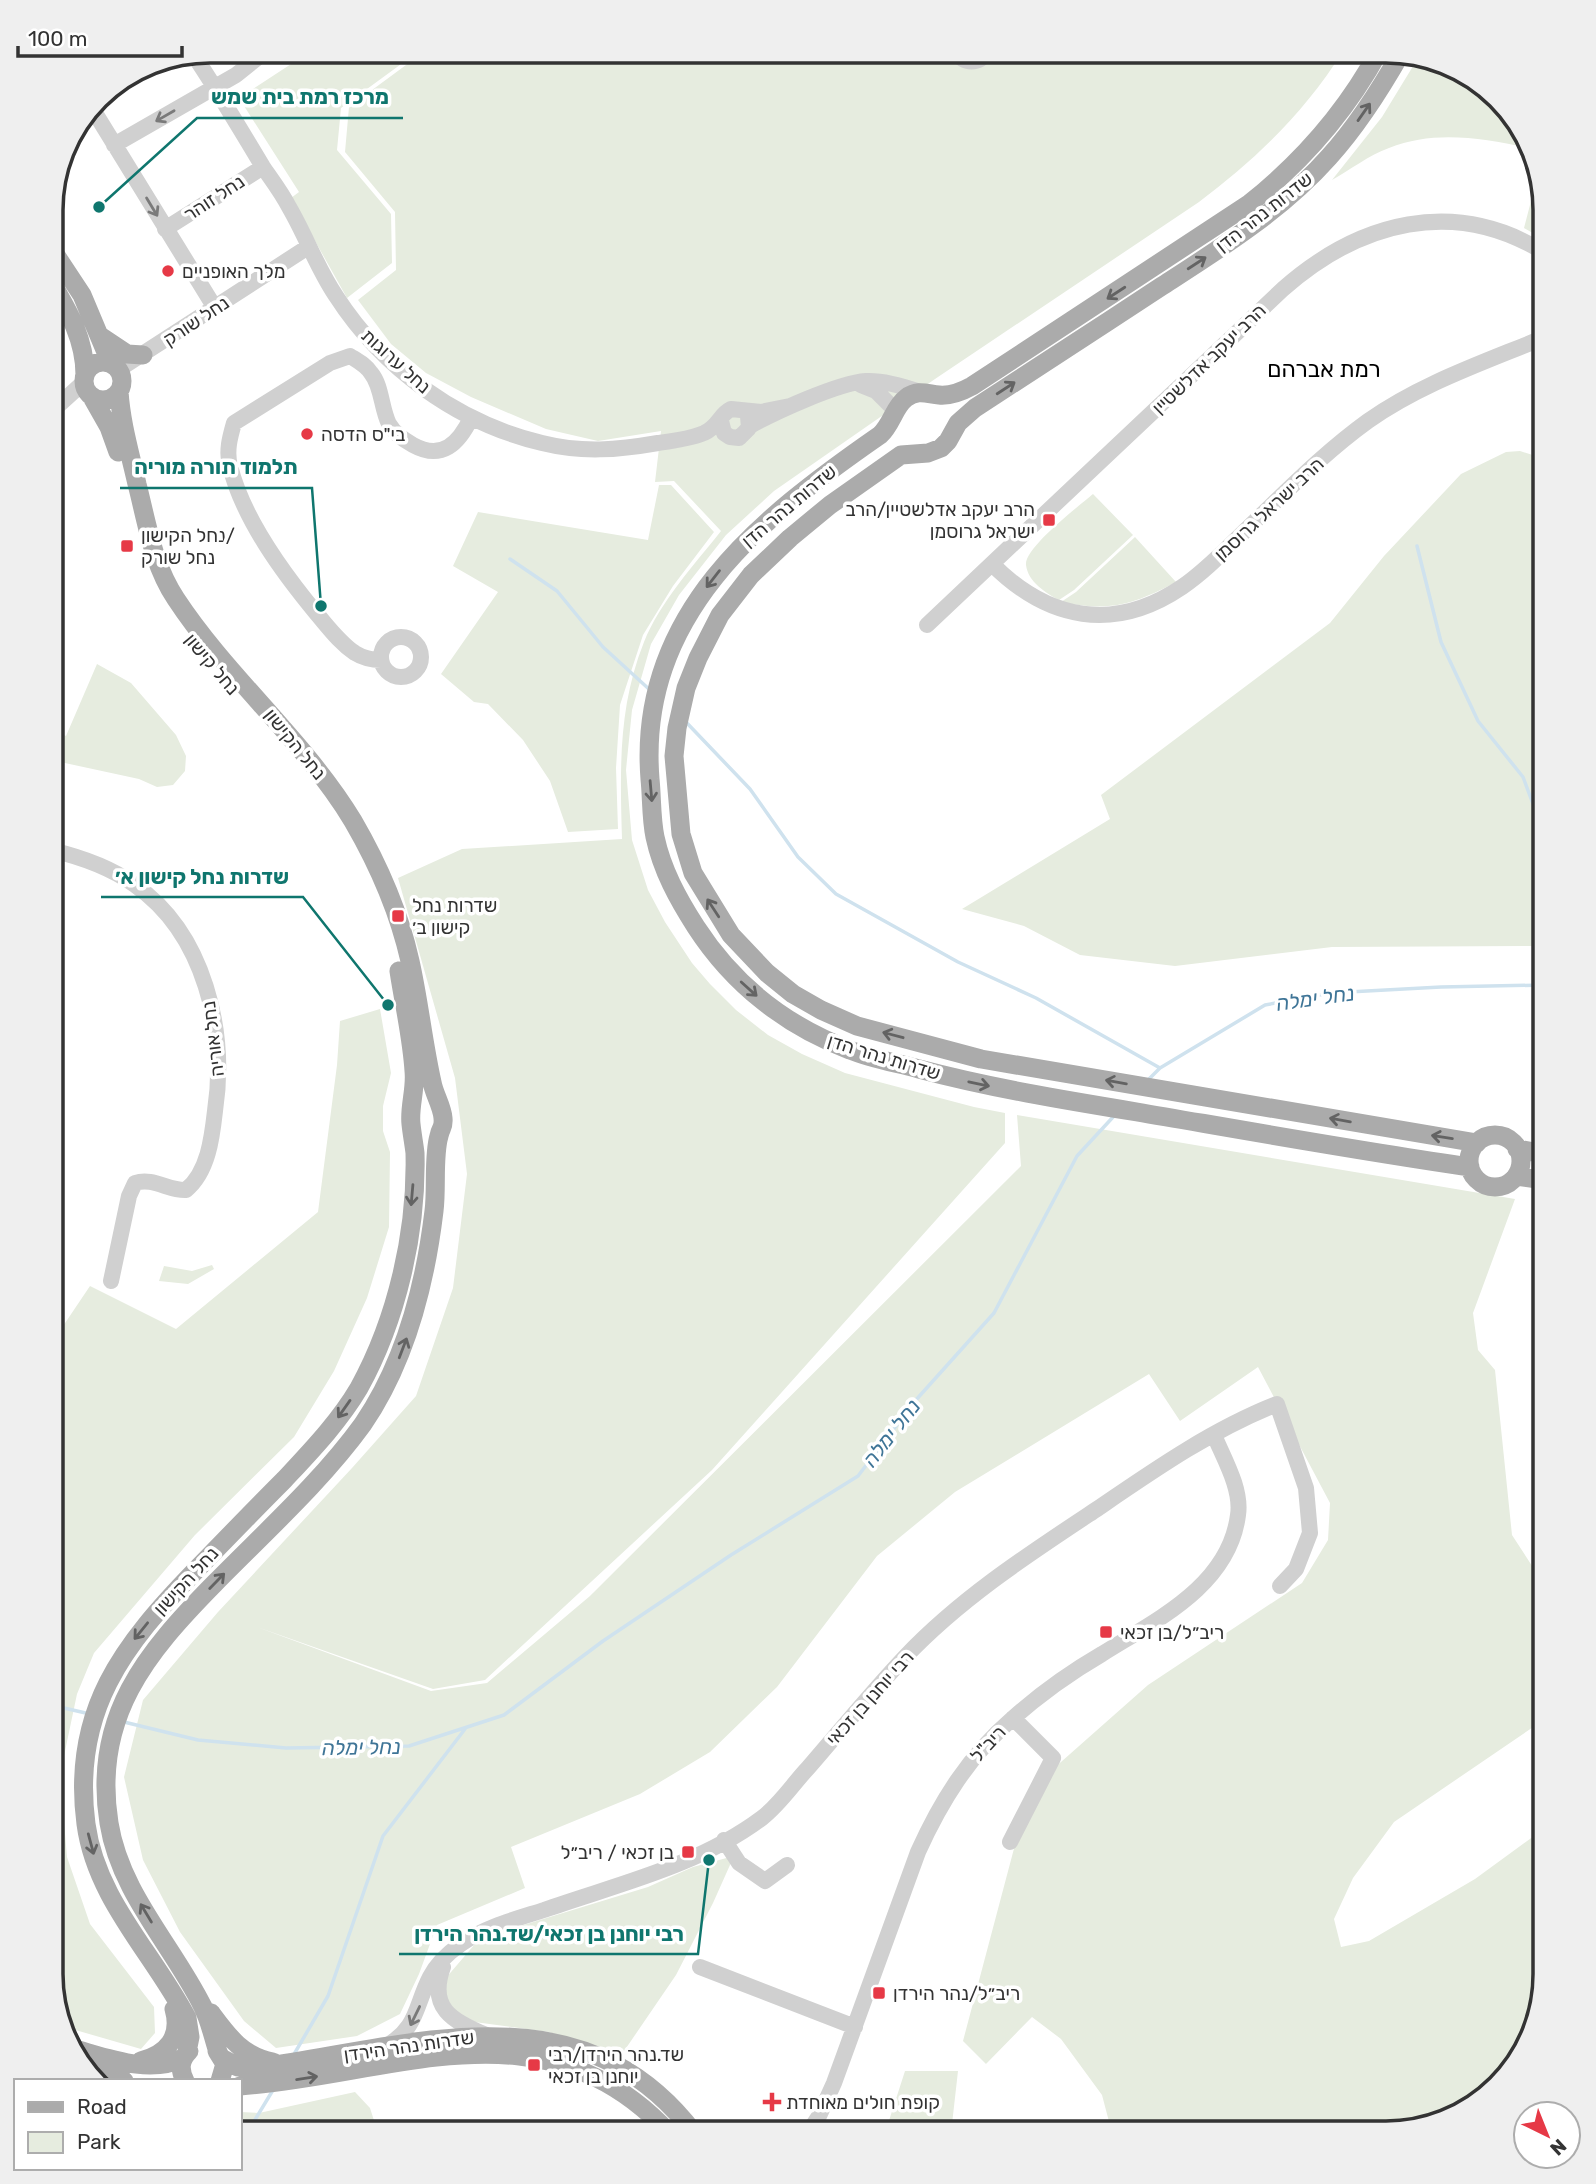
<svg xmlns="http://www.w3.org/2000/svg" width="1596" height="2184" viewBox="0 0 1596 2184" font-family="Rubik,'Noto Sans Hebrew',sans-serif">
  <rect width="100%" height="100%" fill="#fff"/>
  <!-- green -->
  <path fill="#e6ecdf" d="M 311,51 L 419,51 L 341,108 L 337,150 L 391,214 L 392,263 L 347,298 L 291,198 L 299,192 L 239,98 Z
    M 425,51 L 1343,51 C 1305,112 1256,159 1199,202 L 935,379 L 774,491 L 726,535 L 679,595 L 651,644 L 632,710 L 626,770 L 632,840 L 648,890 L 665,922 L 692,963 L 710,984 L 736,1010 L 768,1035 L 802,1054 L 845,1073 L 974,1107 L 1005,1113 L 1005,1143 L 712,1470 L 485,1680 L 433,1689 L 257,1627 L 431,1691 L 487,1683 L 590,1596 L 1021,1166 L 1017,1115 L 1515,1199 L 1473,1313 L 1478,1350 L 1495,1370 L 1512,1535 L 1536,1572 L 1545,1580 L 1545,1719 L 1394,1822 L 1353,1878 L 1334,1919 L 1341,1947 L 1369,1941 L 1475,1879 L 1545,1828 L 1545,1974 L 1524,2054 L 1466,2112 L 1386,2133 L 1112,2133 L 1102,2095 L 1061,2039 L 1032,2017 L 986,2064 L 963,2041 L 1020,1826 L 1044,1777 L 1148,1685 L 1302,1583 L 1328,1540 L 1330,1503 L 1258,1367 L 1180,1421 L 1149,1374 L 955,1492 L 877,1556 L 777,1687 L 710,1752 L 640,1794 L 511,1847 L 525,1888 L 437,1925 L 419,1974 L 400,2014 L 357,2036 L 276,2048 L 244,2021 L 180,1932 L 143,1860 L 124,1777 L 143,1700 L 218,1612 L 352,1468 L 416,1396 L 453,1288 L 467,1174 L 455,1078 L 398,878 L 462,849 L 622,839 C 620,770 618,707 644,642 C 660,602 694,565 721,531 L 674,481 L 655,482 L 661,431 L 598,441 L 546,429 L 471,397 L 426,373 L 391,344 L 358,300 L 396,270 L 395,212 L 345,152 L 349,107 Z
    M 1418,58 L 1466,72 L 1524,130 L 1528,148 C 1482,138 1434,130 1389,148 C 1369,155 1350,170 1332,180 L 1382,117 Z
    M 1537,178 L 1545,210 L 1545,240 L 1524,228 Z
    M 1520,451 L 1545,459 L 1545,946 L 1332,947 L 1175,966 L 1080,955 L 1024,926 L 962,909 L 1110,819 L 1101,795 L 1330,623 L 1384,556 L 1461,474 L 1506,452 Z
    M 659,485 L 671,485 L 714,532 L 673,586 L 643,635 L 620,705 L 616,768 L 618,829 L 568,832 L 550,781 L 523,740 L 488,704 L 474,702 L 441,674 L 498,592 L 453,566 L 478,512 L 648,540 Z
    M 1093,494 L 1133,535 L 1074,590 L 1059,600 C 1046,593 1028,582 1026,565 C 1024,548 1079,506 1093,494 Z
    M 1135,537 L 1176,582 C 1133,605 1109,612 1061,602 L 1076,592 Z
    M 97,664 L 131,683 L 176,735 L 186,756 L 185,771 L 173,785 L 157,787 L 139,779 L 51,760 L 51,728 L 66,736 Z
    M 380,1009 L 391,1073 L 383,1106 L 383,1131 L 390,1152 L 389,1227 L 367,1298 L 334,1371 L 294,1437 L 195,1535 L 94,1653 L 77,1694 L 60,1775 L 67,1857 L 90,1924 L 154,2007 L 155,2033 L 141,2049 L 65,2027 L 51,1974 L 51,1340 L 57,1335 L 90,1286 L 176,1329 L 318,1212 L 337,1065 L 340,1021 Z
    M 212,1265 L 214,1269 L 188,1284 L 159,1281 L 164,1266 L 192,1271 Z
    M 734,1856 L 713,1903 L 676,1975 L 620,2057 L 549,2032 L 467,2021 L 451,2010 L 443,1993 L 445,1979 L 475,1944 L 497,1933 L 648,1887 L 693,1867 Z
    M 905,2071 L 958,2071 L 951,2133 L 885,2133 Z
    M 355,2092 L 370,2108 L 378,2133 L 240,2133 L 240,2112 L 259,2113 Z"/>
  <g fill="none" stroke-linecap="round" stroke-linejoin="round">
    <!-- stream -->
    <path stroke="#cfe2ee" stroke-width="3.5" d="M 1417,546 L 1441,642 L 1478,721 L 1523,777 L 1545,836
      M 510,559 L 557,591 L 603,647 L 650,690
      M 685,721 L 750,789 L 798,857 L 836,894 L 958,962 L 1036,998 L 1160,1068
      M 1148,1080 L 1160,1068 L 1265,1005 L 1330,993 L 1441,987 L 1545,985
      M 51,1705 L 90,1714
      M 124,1722 L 198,1740 L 286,1748 L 409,1746 L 504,1715 L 603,1641 L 731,1555 L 858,1476 L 915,1401 L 994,1313 L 1077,1156 L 1114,1116
      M 293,2056 L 328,1996 L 383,1836 L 465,1729
      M 247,2133 L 273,2090"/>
    <!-- minor -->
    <path stroke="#d0d0d0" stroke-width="16" d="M 955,51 C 964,65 979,65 988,51
      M 193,54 C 218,91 240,129 263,167 C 272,180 282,193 289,207 C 306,236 317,268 336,296 C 383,369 458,423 542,443 C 582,453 618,450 658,443 C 673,441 690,439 704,433 C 719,426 719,415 731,409 L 761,412 L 790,406
      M 92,108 L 215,308
      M 114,145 L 236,75 L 266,51
      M 165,229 L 263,167
      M 120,373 L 124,366 L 308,247
      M 861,385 L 876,391 L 896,411
      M 51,412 L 84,382
      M 721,421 L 724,433 L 730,437 L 739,438 L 749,428 L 748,416
      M 750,426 C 775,412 838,383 866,381 C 884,380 903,386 920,392
      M 992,564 C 1048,620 1114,633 1182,587 C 1207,570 1228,547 1249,527 C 1288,490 1325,452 1368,421 C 1422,383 1485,362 1545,337
      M 927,625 L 1283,289 C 1359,222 1454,196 1545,253
      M381 657a20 20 0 1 1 40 0a20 20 0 1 1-40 0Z
      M 381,660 C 372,660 363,658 355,653 C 340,643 329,628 317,614 C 283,573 243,519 230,466 C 226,451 230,437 234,423 L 330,363 L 350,356 C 358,361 366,365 371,373 C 382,386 381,408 389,424 C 394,433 404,440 413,445 C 442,461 459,443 471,418
      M 51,850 C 81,857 110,867 135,885 C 205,934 227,1031 215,1111 C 212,1138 208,1172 186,1190 C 169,1191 153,1177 135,1183 L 129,1196 L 111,1281
      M 51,1153 L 56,1117 L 51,1069
      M 724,1840 L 739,1863 L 765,1881 L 787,1865
      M 1010,1842 L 1053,1758 L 1013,1718
      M 443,1967 C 428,2008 452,2021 486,2035
      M 700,1967 L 855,2027
      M 386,2046 C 418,2028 415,2006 430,1977 C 437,1963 448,1953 461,1944 C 485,1927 516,1919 544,1910 C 618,1884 698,1866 762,1818 C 780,1804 793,1784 808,1768 C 840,1731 871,1693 905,1657 C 961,1598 1029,1554 1097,1509 C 1154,1470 1213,1429 1277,1404 L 1306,1488 L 1310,1533 L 1296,1569 L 1280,1586
      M 808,2133 L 819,2116 L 834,2083 L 918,1852 C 941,1801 969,1756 1012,1719 C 1039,1695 1071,1672 1102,1654 C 1156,1620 1229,1586 1238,1515 C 1242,1489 1224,1459 1214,1435"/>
    <!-- major -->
    <path stroke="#ababab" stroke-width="19" d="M 1379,51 C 1346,112 1303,161 1249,204 L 972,386 C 963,391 950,396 939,395 C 927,394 918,389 906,398 C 894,407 892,424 880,435 C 759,519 637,615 650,779 C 652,798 651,818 655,837 C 662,870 678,899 696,927 C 733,984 786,1026 850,1050 C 872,1059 897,1063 919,1069 C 991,1088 1064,1100 1137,1112 C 1248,1131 1359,1151 1470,1167
      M 1401,53 C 1380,90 1358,125 1329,157 C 1282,210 1221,248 1162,286 C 1100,327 1038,367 975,408 L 958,423 L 948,441 L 941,448 L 928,453 L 901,455 L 830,505 L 790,538 L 751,575 L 720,615 L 698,658 L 686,688 L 677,728 L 674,756 L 681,834 L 693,873 L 731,935 L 767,973 L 793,994 L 821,1010 L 857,1026 L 981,1059 L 1477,1143
      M 51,248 L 82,295 L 111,364
      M 51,282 C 69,312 85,340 85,375
      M 100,336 L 127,354 L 143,355
      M84 381a19 19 0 1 1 38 0a19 19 0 1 1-38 0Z
      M 119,391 C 121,423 130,453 137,484 C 147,523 153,565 176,599 C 228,678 304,740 353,821 C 378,864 399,912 410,961 C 419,1001 423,1042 432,1082 C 434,1094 442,1106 443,1118 C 444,1129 441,1126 439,1136 C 433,1156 437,1188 434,1211 C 425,1286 406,1361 363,1424 C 321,1482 265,1532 215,1583 C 146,1653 92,1717 109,1823 C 120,1893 173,1946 203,2007 C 210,2021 213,2037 218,2052
      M 92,397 L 109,427 L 118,452
      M1469 1161a26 26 0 1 1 52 0a26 26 0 1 1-52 0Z
      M 1517,1149 L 1545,1154
      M 1516,1176 L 1545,1180
      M 211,2013 C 228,2036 243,2057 273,2062
      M 71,2048 C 105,2057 149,2075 183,2058
      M 217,2051 L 225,2064 L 220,2081
      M 187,2052 L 190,2037 L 187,2018 C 153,1953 96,1899 86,1824 C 71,1711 123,1645 197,1569 C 226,1539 255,1509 284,1480 C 311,1451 339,1422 359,1388 C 397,1319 417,1232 415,1153 C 414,1144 412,1134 411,1124 C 409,1107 416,1089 414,1071 C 412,1038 404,1004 399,971
      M 223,2059 L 238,2067 L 263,2067 C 416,2045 582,1986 694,2133
      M 141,2061 C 167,2054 182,2037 174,2009
      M 92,2073 L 124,2081
      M 185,2081 C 179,2069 180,2060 189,2051
      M 240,2086 C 395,2075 543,1998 669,2133"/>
  </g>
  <!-- one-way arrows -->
  <defs><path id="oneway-shaft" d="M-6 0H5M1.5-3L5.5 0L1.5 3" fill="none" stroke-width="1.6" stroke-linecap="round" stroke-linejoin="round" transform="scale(1.75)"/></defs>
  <g stroke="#636363">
    <use href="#oneway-shaft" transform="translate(1364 112) rotate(-55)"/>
    <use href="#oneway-shaft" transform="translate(1197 263) rotate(-33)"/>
    <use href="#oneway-shaft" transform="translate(1116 293) rotate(147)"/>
    <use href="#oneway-shaft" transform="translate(1006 388) rotate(-33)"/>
    <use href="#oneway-shaft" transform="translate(713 579) rotate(128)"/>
    <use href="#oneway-shaft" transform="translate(651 791) rotate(85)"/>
    <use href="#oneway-shaft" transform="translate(713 908) rotate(-123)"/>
    <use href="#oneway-shaft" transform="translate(749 989) rotate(42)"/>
    <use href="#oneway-shaft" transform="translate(893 1035) rotate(-165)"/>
    <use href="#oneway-shaft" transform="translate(1116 1082) rotate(-170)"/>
    <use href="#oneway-shaft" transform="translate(979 1084) rotate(12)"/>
    <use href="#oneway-shaft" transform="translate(1340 1120) rotate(-170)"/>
    <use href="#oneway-shaft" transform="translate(1442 1137) rotate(-171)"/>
    <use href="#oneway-shaft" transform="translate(412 1195) rotate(95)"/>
    <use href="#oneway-shaft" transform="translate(403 1348) rotate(-69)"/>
    <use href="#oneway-shaft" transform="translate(344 1409) rotate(125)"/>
    <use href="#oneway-shaft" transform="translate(217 1581) rotate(-46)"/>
    <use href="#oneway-shaft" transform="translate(141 1631) rotate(129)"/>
    <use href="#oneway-shaft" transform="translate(91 1844) rotate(75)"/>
    <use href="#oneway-shaft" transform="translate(146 1913) rotate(-121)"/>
    <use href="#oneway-shaft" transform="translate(307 2078) rotate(-9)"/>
  </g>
  <g stroke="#7a7a7a">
    <use href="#oneway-shaft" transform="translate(165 116) rotate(150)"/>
    <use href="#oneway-shaft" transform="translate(152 207) rotate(59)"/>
    <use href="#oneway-shaft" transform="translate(415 2016) rotate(116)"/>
  </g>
  <!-- markers -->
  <g fill="#e63946" stroke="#fff" stroke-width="2.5">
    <circle cx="168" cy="271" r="7"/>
    <circle cx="307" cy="434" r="7"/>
    <rect x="1042" y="513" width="14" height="14" rx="3.5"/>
    <rect x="120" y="539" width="14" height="14" rx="3.5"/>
    <rect x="391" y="909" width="14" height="14" rx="3.5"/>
    <rect x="1099" y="1625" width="14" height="14" rx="3.5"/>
    <rect x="681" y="1845" width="14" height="14" rx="3.5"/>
    <rect x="872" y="1986" width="14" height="14" rx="3.5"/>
    <rect x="527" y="2058" width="14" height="14" rx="3.5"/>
    <path d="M768.5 2091.5h7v7h7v7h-7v7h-7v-7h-7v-7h7z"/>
  </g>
  <g text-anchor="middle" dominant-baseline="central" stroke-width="7" stroke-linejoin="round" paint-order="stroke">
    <!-- street labels -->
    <g font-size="19" fill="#333" stroke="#fff">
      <text transform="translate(214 198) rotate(-33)">נחל זוהר</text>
      <text transform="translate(1264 212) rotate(-38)">שדרות נהר הדן</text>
      <text transform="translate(196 321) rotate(-33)">נחל שורק</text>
      <text transform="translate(1209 359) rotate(-44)">הרב יעקב אדלשטיין</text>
      <text transform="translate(396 361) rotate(42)">נחל ערוגות</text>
      <text transform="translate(789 506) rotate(-40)">שדרות נהר הדן</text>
      <text transform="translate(1269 509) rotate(-43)">הרב ישראל גרוסמן</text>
      <text transform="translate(212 664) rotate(50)">נחל קישון</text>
      <text transform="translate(295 744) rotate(51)">נחל הקישון</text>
      <text transform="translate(213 1039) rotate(-97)">נחל אוריה</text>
      <text transform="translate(884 1057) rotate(17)">שדרות נהר הדן</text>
      <text transform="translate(186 1581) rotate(-47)">נחל הקישון</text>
      <text transform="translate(870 1698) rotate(-48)">רבי יוחנן בן זכאי</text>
      <text transform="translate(988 1744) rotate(-47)">ריב"ל</text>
      <text transform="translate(409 2046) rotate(-8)">שדרות נהר הירדן</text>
    </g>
    <!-- poi labels -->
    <g font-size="19" fill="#333" stroke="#fff" text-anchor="start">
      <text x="182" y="271">מלך האופניים</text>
      <text x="321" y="434">בי"ס הדסה</text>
      <text x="1035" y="509" text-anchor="end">הרב יעקב אדלשטיין/הרב<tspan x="1035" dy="22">ישראל גרוסמן</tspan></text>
      <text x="141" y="535">נחל הקישון/<tspan x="141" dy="22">נחל שורק</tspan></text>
      <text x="412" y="905">שדרות נחל<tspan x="412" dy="22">קישון ב׳</tspan></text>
      <text x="1120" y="1632">ריב״ל/בן זכאי</text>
      <text x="674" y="1852" text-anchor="end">בן זכאי / ריב״ל</text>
      <text x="893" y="1993">ריב״ל/נהר הירדן</text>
      <text x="548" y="2054">שד.נהר הירדן/רבי<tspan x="548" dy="22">יוחנן בן זכאי</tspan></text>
      <text x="786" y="2102">קופת חולים מאוחדת</text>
    </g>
    <!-- water labels -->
    <g font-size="21" font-style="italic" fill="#3f7597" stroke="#fff">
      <text transform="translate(1315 998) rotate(-8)">נחל ימלה</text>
      <text transform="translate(891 1433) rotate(-52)">נחל ימלה</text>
      <text transform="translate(361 1747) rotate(-1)">נחל ימלה</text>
    </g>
    <!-- quarter labels -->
    <g font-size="23" fill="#000" stroke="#fff">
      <text x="1324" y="369">רמת אברהם</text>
    </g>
  </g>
  <!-- crop -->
  <path d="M0 0H1596V2184H0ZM210 63H1386A147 147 0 0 1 1533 210V1974A147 147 0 0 1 1386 2121H210A147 147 0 0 1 63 1974V210A147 147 0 0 1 210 63Z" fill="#efefef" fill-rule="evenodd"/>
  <path fill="none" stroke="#333" stroke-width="3.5" d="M210 63H1386A147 147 0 0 1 1533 210V1974A147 147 0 0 1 1386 2121H210A147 147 0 0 1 63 1974V210A147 147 0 0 1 210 63Z"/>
  <!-- callouts -->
  <path fill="none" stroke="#0f766e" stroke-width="2.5" d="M99 207L197 118H403M321 606L312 488H120M388 1005L303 897H101M709 1860L698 1954H399"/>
  <g fill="#0f766e" stroke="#fff" stroke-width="2.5">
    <circle cx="99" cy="207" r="7"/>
    <circle cx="321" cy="606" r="7"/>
    <circle cx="388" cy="1005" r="7"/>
    <circle cx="709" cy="1860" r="7"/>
  </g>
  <g font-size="21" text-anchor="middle" font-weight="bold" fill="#0f766e" stroke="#fff" stroke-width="7" stroke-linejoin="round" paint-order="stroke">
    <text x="300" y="104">מרכז רמת בית שמש</text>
    <text x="216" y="474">תלמוד תורה מוריה</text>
    <text x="202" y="884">שדרות נחל קישון א׳</text>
    <text x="549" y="1941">רבי יוחנן בן זכאי/שד.נהר הירדן</text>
  </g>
  <!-- legend -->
  <rect x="14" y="2079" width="228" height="91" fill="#ffffff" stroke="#adadad" stroke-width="2"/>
  <rect x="28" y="2102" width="35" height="10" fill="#ababab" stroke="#adadad" stroke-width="2"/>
  <text x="77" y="2114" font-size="21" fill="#333333">Road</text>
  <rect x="28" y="2132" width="35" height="21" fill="#e6ecdf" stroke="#adadad" stroke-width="2"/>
  <text x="77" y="2149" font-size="21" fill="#333333">Park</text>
  <!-- north arrow -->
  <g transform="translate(1547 2135) rotate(137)"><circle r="33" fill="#ffffff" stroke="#adadad" stroke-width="2"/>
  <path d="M0-5L12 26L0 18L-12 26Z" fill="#e63946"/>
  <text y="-10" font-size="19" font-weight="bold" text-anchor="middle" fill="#333333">N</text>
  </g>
  <!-- scale -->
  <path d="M18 46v10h164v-10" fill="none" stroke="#333333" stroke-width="3.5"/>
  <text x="28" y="46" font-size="21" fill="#333333" stroke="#ffffff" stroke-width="5" paint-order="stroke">100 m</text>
</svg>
